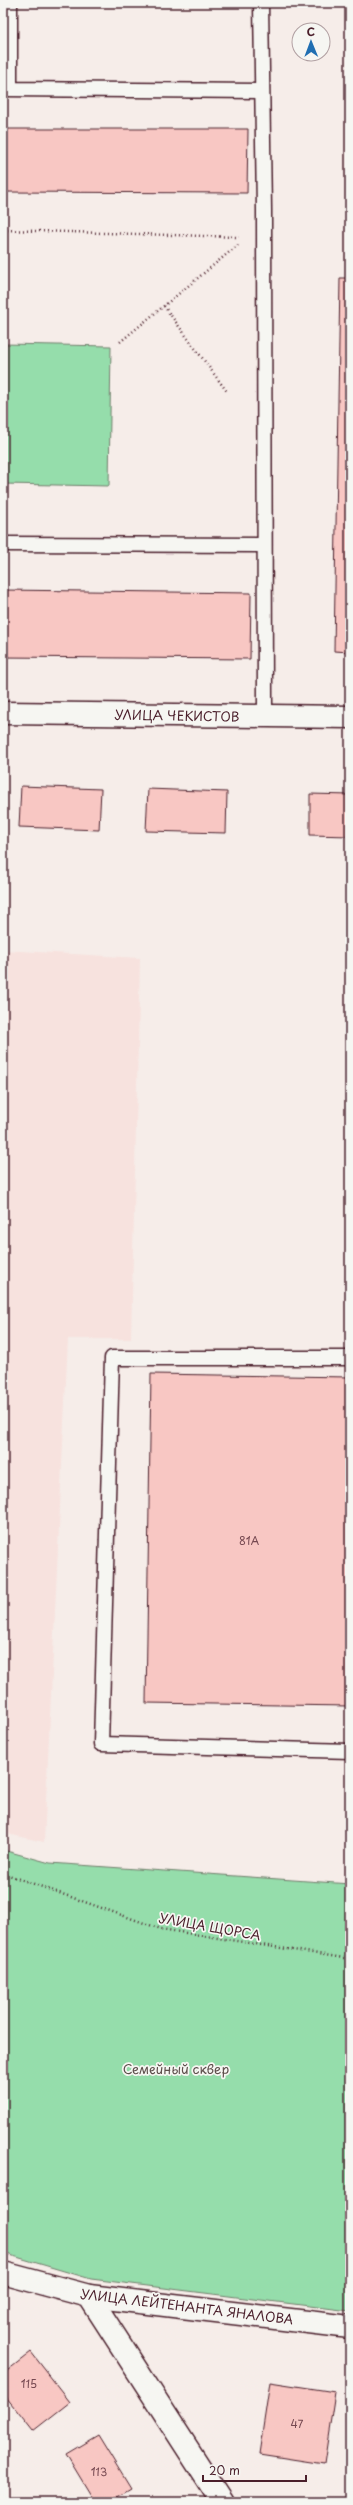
<svg xmlns="http://www.w3.org/2000/svg" width="353" height="2505" viewBox="0 0 353 2505" font-family="'Playpen Sans',sans-serif">
  <rect width="100%" height="100%" fill="#f6ede9"/>
  <filter id="ink" filterUnits="userSpaceOnUse"><feTurbulence type="fractalNoise" baseFrequency=".025" numOctaves="2"/><feDisplacementMap in="SourceGraphic" scale="8" xChannelSelector="R" yChannelSelector="G"/><feConvolveMatrix kernelMatrix="1 2 1 2 8 2 1 2 1" color-interpolation-filters="sRGB"/></filter>
  <g filter="url(#ink)">
    <!-- built -->
    <path fill="#f7e2de" d="M 3,950 L 140,958 L 131,1339 L 68,1339 L 44,1842 L 3,1833 Z"/>
    <!-- green -->
    <path fill="#95ddab" stroke="#707e6b" d="M 3,344 L 111,346 L 109,486 L 3,484 Z
      M 3,1850 L 50,1863 L 350,1884 L 350,2311 L 91,2279 L 3,2253 Z"/>
    <!-- building -->
    <path fill="#f8c7c3" stroke="#4a1f2b" d="M 3,129 L 248,129 L 247,193 L 3,192 Z
      M 340,278 L 350,278 L 350,652 L 334,651 Z
      M 3,590 L 251,593 L 250,659 L 3,657 Z
      M 21,786 L 101,789 L 99,830 L 19,827 Z
      M 148,789 L 227,792 L 226,833 L 146,831 Z
      M 310,794 L 350,795 L 350,836 L 310,835 Z
      M 151,1374 L 350,1377 L 350,1706 L 146,1703 Z
      M 31,2352 L 70,2402 L 33,2431 L 3,2393 L 3,2374 Z
      M 270,2382 L 335,2392 L 324,2464 L 259,2454 Z
      M 98,2435 L 131,2489 L 109,2502 L 95,2502 L 66,2454 Z"/>
    <g fill="none" stroke-linecap="round" stroke-linejoin="round">
      <defs>
        <path id="lane" d="M 261,3 L 264,210 L 265,716
          M 3,89 L 262,91
          M 10,89 L 10,3
          M 3,544 L 264,545
          M 350,1358 L 112,1358 L 101,1744 L 350,1751"/>
        <path id="street" d="M 89,2296 L 350,2327"/>
        <path id="secondary" d="M 3,713 L 350,717
          M 3,2273 L 89,2296 L 222,2502"/>
      </defs>
      <!-- lane casing -->
      <use href="#lane" stroke="#4a1f2b" stroke-width="17"/>
      <!-- street casing -->
      <use href="#street" stroke="#4a1f2b" stroke-width="25"/>
      <!-- secondary casing -->
      <use href="#secondary" stroke="#4a1f2b" stroke-width="25"/>
      <!-- path -->
      <path stroke="#4a1f2b" stroke-width="2.5" stroke-dasharray="1 3" stroke-linecap="butt" d="M 3,230 L 239,237
        M 164,306 L 228,393
        M 120,342 L 238,245
        M 3,1873 L 161,1929 L 350,1959"/>
      <!-- lane -->
      <use href="#lane" stroke="#f6f6f2" stroke-width="14"/>
      <!-- street -->
      <use href="#street" stroke="#f6f6f2" stroke-width="22"/>
      <!-- secondary -->
      <use href="#secondary" stroke="#f6f6f2" stroke-width="22"/>
    </g>
  </g>
  <g text-anchor="middle" dominant-baseline="central" stroke-width="3.5" stroke-linejoin="round" paint-order="stroke">
    <!-- number labels -->
    <g font-size="11" fill="#764951">
      <text x="249" y="1540">81А</text>
      <text x="29" y="2383">115</text>
      <text x="297" y="2423">47</text>
      <text x="99" y="2471">113</text>
    </g>
    <!-- street labels -->
    <g font-size="13" fill="#4a1f2b" stroke="#f6f6f2">
      <text transform="translate(177 715) rotate(1)">УЛИЦА ЧЕКИСТОВ</text>
      <text transform="translate(210 1926) rotate(10)">УЛИЦА ЩОРСА</text>
      <text transform="translate(187 2306) rotate(7)">УЛИЦА ЛЕЙТЕНАНТА ЯНАЛОВА</text>
    </g>
    <!-- park labels -->
    <g font-size="13" fill="#5d4e4b" stroke="#f6f6f2">
      <text x="176" y="2068">Семейный сквер</text>
    </g>
  </g>
  <!-- margin -->
  <rect width="353" height="2505" fill="none" stroke="#f6f6f2" stroke-width="16"/>
  <rect x="8" y="8" width="337" height="2489" fill="none" stroke="#4a1f2b" stroke-width="1.5" filter="url(#ink)"/>
  <!-- north arrow -->
  <g transform="translate(311 42) rotate(359)"><circle r="19" fill="#f6f6f2" stroke="#b1a0a2"/>
  <path d="M0-3L7 15L0 10L-7 15Z" fill="#1f6fb2"/>
  <text y="-6" font-size="11" font-weight="bold" text-anchor="middle" fill="#4a1f2b">С</text>
  </g>
  <!-- scale -->
  <path d="M203 2475v6h103v-6" fill="none" stroke="#4a1f2b" stroke-width="2"/>
  <text x="209" y="2475" font-size="12" fill="#4a1f2b" stroke="#f6f6f2" stroke-width="3" paint-order="stroke">20 m</text>
</svg>
